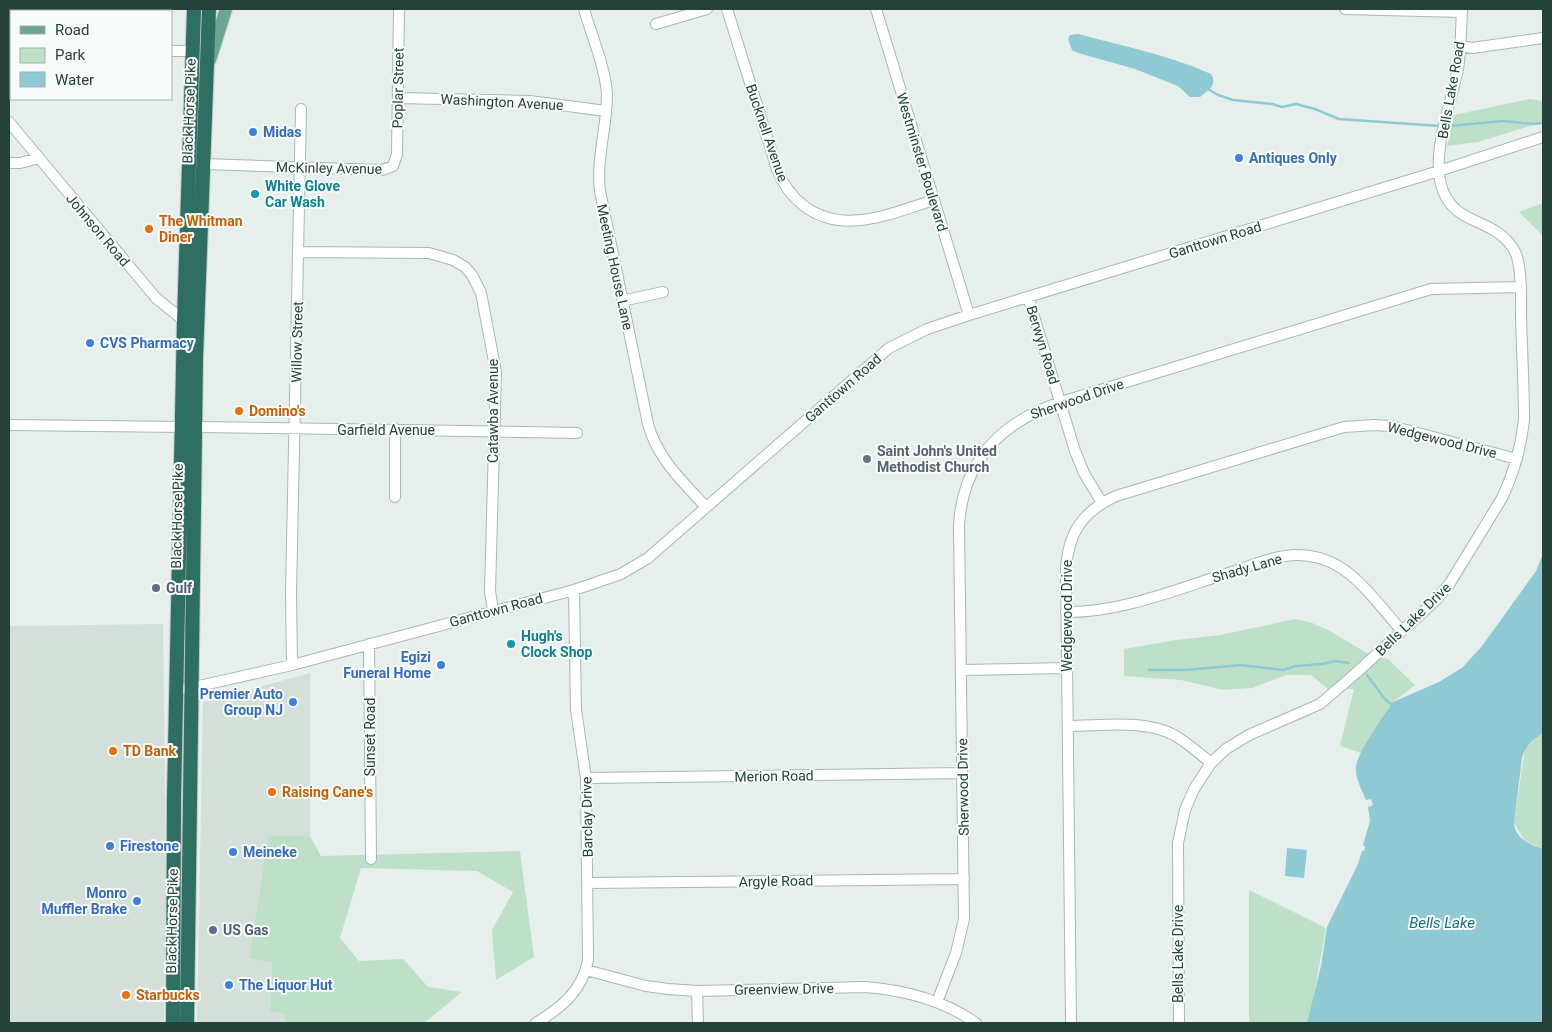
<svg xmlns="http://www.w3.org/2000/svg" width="1552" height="1032" viewBox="0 0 1552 1032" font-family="Roboto,sans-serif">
  <rect width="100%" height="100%" fill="#e6efeb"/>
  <!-- built -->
  <path fill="#d4dfda" d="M 163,624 L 166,875 L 164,1023 L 9,1023 L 9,626 Z
    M 310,673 L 310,836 L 268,836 L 249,958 L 272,963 L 270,1012 L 285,1014 L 284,1023 L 197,1023 L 203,702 Z"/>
  <!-- green -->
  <path fill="#bfe0c8" d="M 1530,99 L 1543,101 L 1543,122 L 1478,142 L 1447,146 L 1454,115 Z
    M 1543,203 L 1543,236 L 1519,212 Z
    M 1295,619 L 1310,622 L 1330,631 L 1365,652 L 1388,659 L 1415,685 L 1393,702 L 1361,753 L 1340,746 L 1354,689 L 1328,689 L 1311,675 L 1286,675 L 1252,688 L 1223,690 L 1181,680 L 1124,676 L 1124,649 L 1176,640 L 1221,635 Z
    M 1543,730 L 1543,849 L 1525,841 L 1514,823 L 1525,749 Z
    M 268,836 L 310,836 L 321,856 L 520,851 L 534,957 L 496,980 L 492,930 L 513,892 L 477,871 L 361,868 L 340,938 L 359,961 L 403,959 L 428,987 L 462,992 L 424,1023 L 284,1023 L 285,1014 L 270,1012 L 272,963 L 249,958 Z
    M 1249,890 L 1326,928 L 1309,1023 L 1249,1023 Z"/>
  <!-- water -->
  <path fill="#8ec9d4" d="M 1078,34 C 1123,46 1169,55 1211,74 C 1218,85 1208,90 1200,97 L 1190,97 L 1178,86 L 1135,69 L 1078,53 L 1072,50 L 1068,39 L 1070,35 Z
    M 1543,554 L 1543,733 C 1532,740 1526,745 1522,758 L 1514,823 C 1515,839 1530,844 1543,849 L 1543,1023 L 1307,1023 L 1321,966 L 1327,927 L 1358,864 L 1362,851 L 1364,851 L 1365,847 L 1363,845 L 1370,821 L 1368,807 L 1373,805 L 1371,799 L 1366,800 C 1362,790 1355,778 1356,767 C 1357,753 1384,715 1393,702 L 1439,682 L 1463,667 L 1482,646 L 1536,571 Z
    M 1287,848 L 1307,850 L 1304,878 L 1285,876 Z"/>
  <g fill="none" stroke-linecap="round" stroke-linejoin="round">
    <!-- stream -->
    <path stroke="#8ec9d4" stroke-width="2.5" d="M 1208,89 L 1218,95 L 1233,100 L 1272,104 L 1282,107 L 1296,104 L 1315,109 L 1339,119 L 1440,126
      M 1448,126 L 1504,121 L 1533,124 L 1543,123
      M 1149,670 L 1185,670 L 1241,665 L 1283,670 L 1296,666 L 1322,664 L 1335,661 L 1349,663
      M 1367,675 L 1384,698 L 1393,706"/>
    <defs>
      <path id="minor" d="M 584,9 C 591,34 606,69 607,95 C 607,127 596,159 600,191 L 648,424 C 657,458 683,482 706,507
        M 727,9 L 777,169 C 783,185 791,196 804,206 C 844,236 891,213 934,200
        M 876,9 L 969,315
        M 1345,9 L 1462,12
        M 656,24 L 707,9
        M 1461,46 L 1472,48 L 1543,38
        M 9,51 L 11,51
        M 171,51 L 193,51
        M 398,98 L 530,101 L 606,111
        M 9,122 L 156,298 L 187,323
        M 9,163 L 20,163 L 39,158
        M 204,164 L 382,170 L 393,166 L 397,154 L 399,9
        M 299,252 L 429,253 L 453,260 L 465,267 L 472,275 L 481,293 L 496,372 L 490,591 L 493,611
        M 1028,297 L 1075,451 L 1084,473 L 1102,503
        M 622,301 L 663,292
        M 9,425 L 182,427
        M 195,427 C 322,429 450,430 577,433
        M 395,497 L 395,429
        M 1066,612 C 1122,613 1182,587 1235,571 C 1255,564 1277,555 1298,555 C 1312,555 1326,559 1338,566 C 1360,578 1385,612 1402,631
        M 369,644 L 371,859
        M 292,665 L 291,593 L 301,109
        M 961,670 L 1067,668
        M 186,689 L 292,665 L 574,590 L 621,574 L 648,558 L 889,348 L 927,329 L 969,315 L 1439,171 L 1543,137
        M 1068,726 C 1102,726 1143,719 1174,735 C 1188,743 1199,753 1211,763
        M 586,778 L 962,773
        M 588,883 L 964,879
        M 586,970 L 646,986 L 668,989 L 697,991 L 865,987 C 905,990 943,1000 976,1023
        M 697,991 L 698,1023
        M 937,1002 L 956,953 L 964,919 L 959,525 C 963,461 1001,422 1061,402 L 1431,289 L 1521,287
        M 536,1023 C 561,1008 583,990 588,960 L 586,778 L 576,710 L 574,590
        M 1071,1023 L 1066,569 C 1068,533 1083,511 1116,496 L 1344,427 L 1374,425 L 1391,426 L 1517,459
        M 1179,1023 L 1178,843 L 1185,810 L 1194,789 L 1211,763 L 1226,749 L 1249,735 L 1320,704 L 1355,674 L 1436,600 L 1450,583 L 1502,498 C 1514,473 1521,448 1524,420 C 1524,386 1522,352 1521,318 C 1521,300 1522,279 1518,261 C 1517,255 1514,249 1510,244 C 1489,217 1452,225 1441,185 C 1432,150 1451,104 1458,69 C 1461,49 1461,29 1462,9"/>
      <path id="major" d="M 210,60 L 226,9"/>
      <path id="highway" d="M 173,1023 L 174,797 L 184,321 L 194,9
        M 187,1023 L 196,359 L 209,9"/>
    </defs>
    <!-- minor casing -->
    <use href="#minor" stroke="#a8b8b2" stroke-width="12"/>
    <!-- major casing -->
    <use href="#major" stroke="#c2cac8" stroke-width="14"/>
    <!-- highway casing -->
    <use href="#highway" stroke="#c2cac8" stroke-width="16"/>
    <!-- minor -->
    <use href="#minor" stroke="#fff" stroke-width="10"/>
    <!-- major -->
    <use href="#major" stroke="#6aa596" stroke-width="12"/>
    <!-- highway -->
    <use href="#highway" stroke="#2f6f62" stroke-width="14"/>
  </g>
  <!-- markers -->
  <g fill="#3f7fe0" stroke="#f7fbf9" stroke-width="2">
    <circle cx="253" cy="132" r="5"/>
    <circle cx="1239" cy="158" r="5"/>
    <circle cx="90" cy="343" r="5"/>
    <circle cx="441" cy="665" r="5"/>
    <circle cx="293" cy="702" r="5"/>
    <circle cx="110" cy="846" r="5"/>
    <circle cx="233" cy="852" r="5"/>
    <circle cx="137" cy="901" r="5"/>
    <circle cx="229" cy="985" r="5"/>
  </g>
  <g fill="#0f9aa8" stroke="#f7fbf9" stroke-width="2">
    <circle cx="255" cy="194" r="5"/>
    <circle cx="511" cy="644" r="5"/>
  </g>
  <g fill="#e8710a" stroke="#f7fbf9" stroke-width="2">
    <circle cx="149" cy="229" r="5"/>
    <circle cx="239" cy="411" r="5"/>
    <circle cx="113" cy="751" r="5"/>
    <circle cx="272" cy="792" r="5"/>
    <circle cx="126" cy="995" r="5"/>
  </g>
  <circle fill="#6b7280" stroke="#f7fbf9" stroke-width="2" cx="867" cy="459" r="5"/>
  <g fill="#5c6f8a" stroke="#f7fbf9" stroke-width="2">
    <circle cx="156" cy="588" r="5"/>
    <circle cx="213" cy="930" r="5"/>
  </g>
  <g text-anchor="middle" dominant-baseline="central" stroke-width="4" stroke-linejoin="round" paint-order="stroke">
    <!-- street labels -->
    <g font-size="14" fill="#24423a" stroke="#f7fbf9">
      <text transform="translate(398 88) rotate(-89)">Poplar Street</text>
      <text transform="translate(1451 90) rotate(-80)">Bells Lake Road</text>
      <text transform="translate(502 102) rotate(3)">Washington Avenue</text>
      <text transform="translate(189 111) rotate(-88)">Black Horse Pike</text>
      <text transform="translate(767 133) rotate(71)">Bucknell Avenue</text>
      <text transform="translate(922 162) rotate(73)">Westminster Boulevard</text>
      <text transform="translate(329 168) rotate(1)">McKinley Avenue</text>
      <text transform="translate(98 230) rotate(50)">Johnson Road</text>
      <text transform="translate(1215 240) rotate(-17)">Ganttown Road</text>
      <text transform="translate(615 267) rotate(78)">Meeting House Lane</text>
      <text transform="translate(297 342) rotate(-89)">Willow Street</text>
      <text transform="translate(1043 345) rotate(73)">Berwyn Road</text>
      <text transform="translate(843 388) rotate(-41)">Ganttown Road</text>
      <text transform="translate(1077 399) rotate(-19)">Sherwood Drive</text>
      <text transform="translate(493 411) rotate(-90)">Catawba Avenue</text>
      <text x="386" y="430">Garfield Avenue</text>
      <text transform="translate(1442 440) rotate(14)">Wedgewood Drive</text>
      <text transform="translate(177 516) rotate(-89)">Black Horse Pike</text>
      <text transform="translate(1247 568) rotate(-16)">Shady Lane</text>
      <text transform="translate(496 610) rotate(-15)">Ganttown Road</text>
      <text transform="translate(1067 616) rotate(-90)">Wedgewood Drive</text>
      <text transform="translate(1413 619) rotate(-44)">Bells Lake Drive</text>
      <text transform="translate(370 737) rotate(-90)">Sunset Road</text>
      <text transform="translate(774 776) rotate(-1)">Merion Road</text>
      <text transform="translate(963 787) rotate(-91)">Sherwood Drive</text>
      <text transform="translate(587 817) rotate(-91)">Barclay Drive</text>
      <text transform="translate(776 881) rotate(-1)">Argyle Road</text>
      <text transform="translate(172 921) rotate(-89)">Black Horse Pike</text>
      <text transform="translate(1178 954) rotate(-90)">Bells Lake Drive</text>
      <text transform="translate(784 989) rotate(-1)">Greenview Drive</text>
    </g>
    <!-- shop labels -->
    <g font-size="14" font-weight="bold" fill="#366cbe" stroke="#f7fbf9" text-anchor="start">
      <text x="263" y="132">Midas</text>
      <text x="1249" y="158">Antiques Only</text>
      <text x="100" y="343">CVS Pharmacy</text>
      <text x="431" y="657" text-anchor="end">Egizi<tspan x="431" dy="16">Funeral Home</tspan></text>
      <text x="283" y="694" text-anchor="end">Premier Auto<tspan x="283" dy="16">Group NJ</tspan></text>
      <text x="120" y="846">Firestone</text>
      <text x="243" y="852">Meineke</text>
      <text x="127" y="893" text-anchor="end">Monro<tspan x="127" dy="16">Muffler Brake</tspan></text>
      <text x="239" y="985">The Liquor Hut</text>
    </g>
    <!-- culture labels -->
    <g font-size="14" font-weight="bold" fill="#0d838f" stroke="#f7fbf9" text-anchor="start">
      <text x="265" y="186">White Glove<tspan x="265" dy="16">Car Wash</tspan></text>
      <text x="521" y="636">Hugh's<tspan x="521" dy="16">Clock Shop</tspan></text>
    </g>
    <!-- food labels -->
    <g font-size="14" font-weight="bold" fill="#c56008" stroke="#f7fbf9" text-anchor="start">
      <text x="159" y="221">The Whitman<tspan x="159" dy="16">Diner</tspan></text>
      <text x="249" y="411">Domino's</text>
      <text x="123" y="751">TD Bank</text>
      <text x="282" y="792">Raising Cane's</text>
      <text x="136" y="995">Starbucks</text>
    </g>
    <!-- worship labels -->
    <g font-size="14" font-weight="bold" fill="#5b616d" stroke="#f7fbf9" text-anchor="start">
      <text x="877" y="451">Saint John's United<tspan x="877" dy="16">Methodist Church</tspan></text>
    </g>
    <!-- service labels -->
    <g font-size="14" font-weight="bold" fill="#4e5e75" stroke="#f7fbf9" text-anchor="start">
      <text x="166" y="588">Gulf</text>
      <text x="223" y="930">US Gas</text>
    </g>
    <!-- water labels -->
    <g font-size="15" font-style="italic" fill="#1c6f80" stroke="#f7fbf9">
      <text x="1442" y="923">Bells Lake</text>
    </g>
  </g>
  <!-- border -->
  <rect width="1552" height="1032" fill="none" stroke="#24423a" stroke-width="20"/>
  <!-- legend -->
  <rect x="10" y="10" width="162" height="90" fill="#f7fbf9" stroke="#a3b1ad"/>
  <rect x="20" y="26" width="25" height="8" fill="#6aa596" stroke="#a3b1ad"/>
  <text x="55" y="35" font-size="15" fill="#24423a">Road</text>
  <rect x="20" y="48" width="25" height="15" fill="#bfe0c8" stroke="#a3b1ad"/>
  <text x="55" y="60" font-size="15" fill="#24423a">Park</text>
  <rect x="20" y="72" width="25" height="15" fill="#8ec9d4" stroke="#a3b1ad"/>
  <text x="55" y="85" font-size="15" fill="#24423a">Water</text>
</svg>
